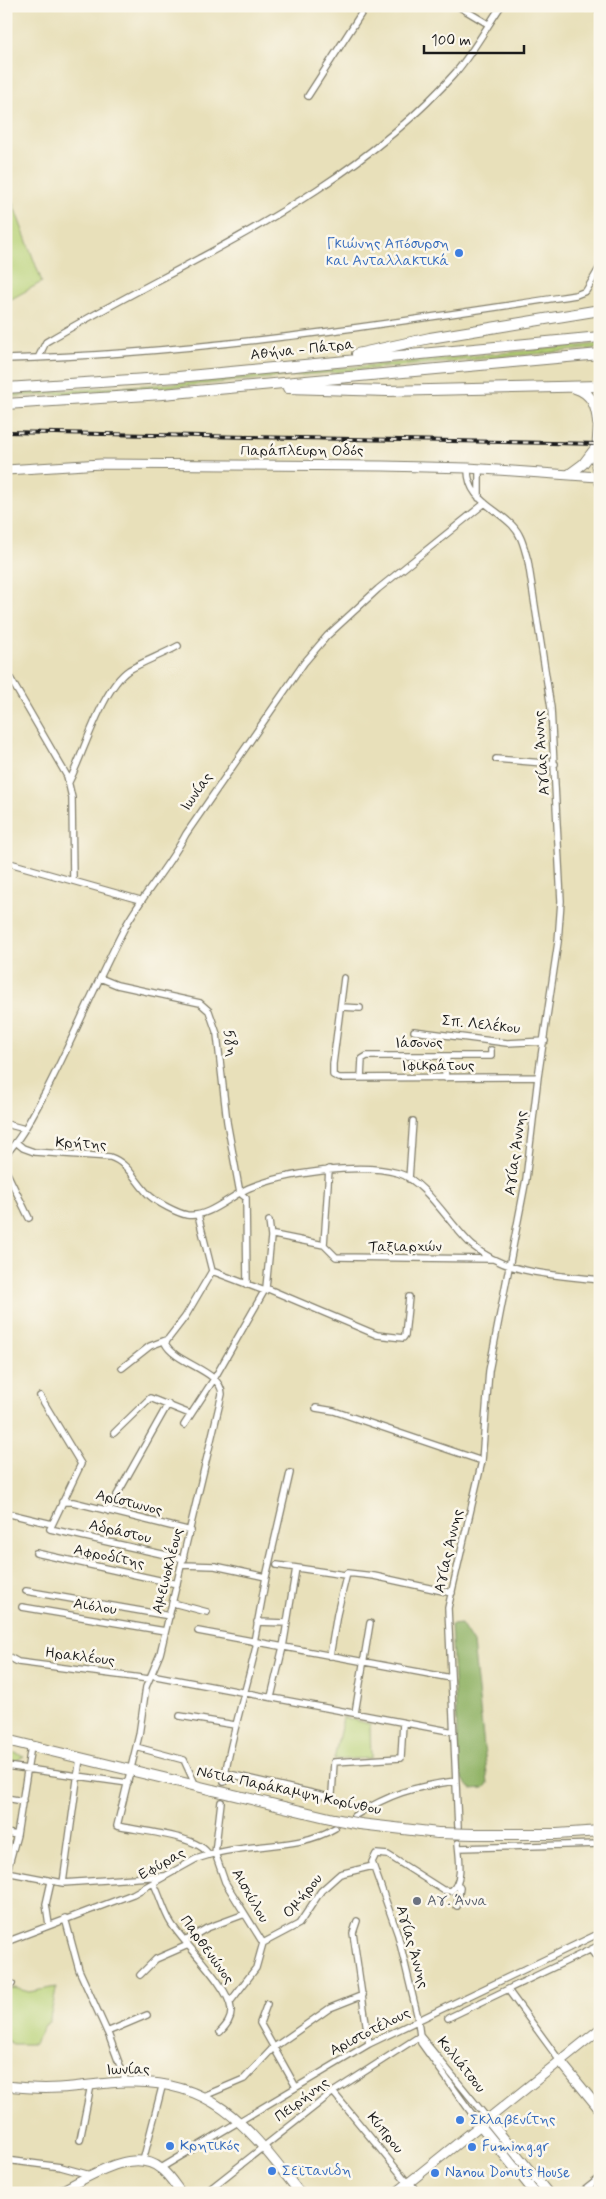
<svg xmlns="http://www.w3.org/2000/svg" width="606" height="2199" viewBox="0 0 606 2199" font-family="Mynerve,sans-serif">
  <rect width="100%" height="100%" fill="#fbf7ec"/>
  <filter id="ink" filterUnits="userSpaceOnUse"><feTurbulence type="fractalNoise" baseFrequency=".02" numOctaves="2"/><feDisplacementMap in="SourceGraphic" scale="10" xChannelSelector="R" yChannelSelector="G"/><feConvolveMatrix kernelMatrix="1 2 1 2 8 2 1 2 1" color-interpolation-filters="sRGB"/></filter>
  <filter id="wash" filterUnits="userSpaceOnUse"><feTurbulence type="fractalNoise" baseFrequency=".0096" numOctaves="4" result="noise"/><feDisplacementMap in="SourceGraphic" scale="20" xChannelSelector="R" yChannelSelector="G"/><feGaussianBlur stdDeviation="1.12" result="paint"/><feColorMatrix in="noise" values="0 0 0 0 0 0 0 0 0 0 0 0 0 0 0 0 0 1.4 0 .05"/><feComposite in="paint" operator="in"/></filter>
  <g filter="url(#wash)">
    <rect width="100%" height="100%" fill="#e8e0ba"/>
    <!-- green -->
    <path fill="#b8d278" stroke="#6a774a" d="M 6,185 L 42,282 L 6,302 Z
      M 600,344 L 600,348 L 162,388 L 6,397 L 6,394 L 179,383 Z
      M 343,1717 L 370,1724 L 371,1758 L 334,1760 Z
      M 6,1750 L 24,1756 L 16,1761 L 6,1762 Z
      M 56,1987 C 56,1997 49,2016 50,2022 L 45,2025 L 34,2044 L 13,2044 L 6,2040 L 6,1989 L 15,1988 L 29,1992 Z"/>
    <!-- forest -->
    <path fill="#92b468" stroke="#576842" d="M 461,1624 L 473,1643 L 488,1784 L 484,1788 L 471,1789 L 462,1778 L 459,1768 L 451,1625 Z"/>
  </g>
  <g filter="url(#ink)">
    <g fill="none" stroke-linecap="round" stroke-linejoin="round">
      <defs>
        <path id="street" d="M 458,6 L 488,24
          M 597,6 L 600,14
          M 308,96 L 366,6
          M 38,358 L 46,342 C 187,259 346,198 456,72 C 473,52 486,28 501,6
          M 6,359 C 197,354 387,324 576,295 L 586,291 L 600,267
          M 479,469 L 479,498
          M 6,671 L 67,776 L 72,798 L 73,881
          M 496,759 L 555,764
          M 69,782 C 84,753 102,688 129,670 C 144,661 162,655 178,646
          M 6,862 L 140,900
          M 100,978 L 117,985 L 200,1003 L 209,1011 L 217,1034 L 227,1122 L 240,1193
          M 344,978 L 333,1064 L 333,1075 L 339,1078 L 538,1077
          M 341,1007 L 360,1008
          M 414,1031 L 507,1043 L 545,1041
          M 361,1078 L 362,1059 L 367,1056 L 491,1056 L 491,1050
          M 445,1078 L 447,1056
          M 6,1124 L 25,1129
          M 17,1143 L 23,1148 L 34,1152 L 110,1157 C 129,1163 136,1183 150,1196 C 158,1203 177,1213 187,1215 C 209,1218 230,1196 249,1188 C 286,1173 360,1162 398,1173 C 426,1181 451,1227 473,1246 C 507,1275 558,1275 600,1280
          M 6,1154 C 23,1136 33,1114 45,1093 C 73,1039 96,983 124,929 C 142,895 168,868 186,834 L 304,663 L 327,636 L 378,589 L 485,503
          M 6,1171 L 29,1218
          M 409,1179 L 413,1121
          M 240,1193 L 246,1198 L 247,1285
          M 198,1215 L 212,1271
          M 269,1221 L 271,1237
          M 324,1245 L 336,1257 L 491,1259
          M 324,1245 L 329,1169
          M 212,1271 L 265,1291
          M 266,1288 L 377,1335 L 403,1338 L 405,1335 L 409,1297
          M 122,1368 L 150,1346 L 166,1340
          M 40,1396 L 81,1464 L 50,1529 L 184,1559
          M 316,1408 L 334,1411 L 482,1461
          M 184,1425 L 214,1379 L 266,1288 L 271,1237 L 274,1235 L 324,1245
          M 6,1430 L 7,1430
          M 114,1433 L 150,1398 L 190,1414
          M 62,1502 L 73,1502 L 191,1531
          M 108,1511 L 168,1404
          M 6,1513 L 52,1524
          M 36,1553 L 177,1584
          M 182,1565 L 215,1566 L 266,1577
          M 277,1565 L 345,1575
          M 26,1591 L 170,1616
          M 173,1603 L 207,1612
          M 22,1607 L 165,1631
          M 257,1622 L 287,1623
          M 198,1631 L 451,1678
          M 254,1642 L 266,1577 L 290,1473
          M 330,1656 L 337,1614 L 347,1573 L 374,1576 L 452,1593
          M 9,1657 L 18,1662 L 149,1679
          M 151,1675 L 454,1732
          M 271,1697 L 283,1647 L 296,1568
          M 355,1713 L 370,1623
          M 180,1716 L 235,1725
          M 136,1747 L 184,1760 L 196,1786
          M 6,1766 L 128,1783
          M 225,1773 L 329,1797 L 332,1794 L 334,1762 L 401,1758 L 403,1723
          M 224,1782 C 231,1734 247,1689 257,1642
          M 6,1798 L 23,1801
          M 221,1802 L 215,1853 L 225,1882 L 263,1943
          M 354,1816 C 390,1794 412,1787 455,1781
          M 458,1827 L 448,1608 L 482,1461 L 489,1371 L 526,1179 L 538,1077 L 558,942 L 561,901 L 551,708 L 528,561 C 524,548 522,535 512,525 C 493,506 467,499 468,468
          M 6,1833 L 17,1835
          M 458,1843 C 459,1856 464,1882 451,1891 L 443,1890 L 388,1855 L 376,1854 L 372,1862 L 398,1935 L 417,2014 L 421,2043 L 480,2125
          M 459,1848 L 600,1844
          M 209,1855 C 198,1835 139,1831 117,1826 L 139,1735 L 146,1687 L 160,1654 L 222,1394 C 221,1370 175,1364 165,1343 L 185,1317 L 212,1271
          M 6,1872 L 63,1883 L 164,1876
          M 6,1875 L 17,1835 L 31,1746
          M 63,1883 L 80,1758
          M 154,1884 C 160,1896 164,1912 171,1923 C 184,1944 229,1986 231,2009 C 232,2019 226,2026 220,2032
          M 457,1906 L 460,1888 L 457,1883
          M 65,1918 L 79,1970 L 109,2036 L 126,2082
          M 357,1921 L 353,1933 L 369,2044
          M 49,1925 L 46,1904 L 51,1882
          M 185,1941 L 207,1928 L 245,1914
          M 6,1942 L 133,1894 L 196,1859 L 209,1855 C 250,1842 297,1851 335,1828
          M 591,1950 L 600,1962
          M 140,1975 L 156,1959 L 188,1945
          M 6,1980 L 12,1984
          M 508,1990 L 560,2061
          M 230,2002 L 256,1968 L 263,1943 L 299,1924 L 321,1891 L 340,1874 L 373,1866
          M 267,2004 L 260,2023 L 296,2087
          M 448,2018 L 600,1945
          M 107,2032 L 147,2015
          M 421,2037 L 488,2119
          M 333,2092 L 408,2183
          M 204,2096 L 244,2079 L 273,2048 L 330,2008 L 363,1995
          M 80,2140 L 91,2085
          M 6,2160 L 61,2167 L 90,2175
          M 143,2161 L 163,2083
          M 161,2168 L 369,2044 L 600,1933
          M 205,2193 L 333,2092 L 420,2036
          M 581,2193 L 600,2178"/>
        <path id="secondary" d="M 599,417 L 596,459 L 600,483
          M 6,470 L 101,464 L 383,466 L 468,468 L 598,477
          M 568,475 L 583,464 L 596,447
          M 560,2061 L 600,2110
          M 6,2086 C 24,2088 42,2089 59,2088 C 82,2087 105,2082 127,2082 C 216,2079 250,2130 300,2193
          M 488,2119 L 548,2193
          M 480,2125 L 535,2193
          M 408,2183 L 416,2193
          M 396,2193 L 600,2029"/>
        <path id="primary" d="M 57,2193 C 84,2180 133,2145 161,2169 C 169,2175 175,2185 181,2193"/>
        <path id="highway" d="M 357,354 L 430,338 L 600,310
          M 6,388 L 178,377 L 600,337
          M 288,388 L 387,391 L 600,386
          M 575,388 C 592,393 597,407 598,423
          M 6,404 L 163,394 L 600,354
          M 6,1740 L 213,1790
          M 230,1794 L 334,1819
          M 360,1824 L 438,1833
          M 474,1834 L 557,1834 L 600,1831"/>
      </defs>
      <!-- street casing -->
      <use href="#street" stroke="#827e6b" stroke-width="8"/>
      <!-- secondary casing -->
      <use href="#secondary" stroke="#827e6b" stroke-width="11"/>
      <!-- primary casing -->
      <use href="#primary" stroke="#827e6b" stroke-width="11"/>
      <!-- highway casing -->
      <use href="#highway" stroke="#827e6b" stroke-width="12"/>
      <!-- street -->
      <use href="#street" stroke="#fff" stroke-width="5.5"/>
      <!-- secondary -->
      <use href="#secondary" stroke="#fff" stroke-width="9"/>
      <!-- primary -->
      <use href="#primary" stroke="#fff" stroke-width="9"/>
      <!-- highway -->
      <use href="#highway" stroke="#fff" stroke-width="10"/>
      <defs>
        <path id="rail" d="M 6,432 L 600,444"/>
      </defs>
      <!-- rail casing -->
      <use href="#rail" stroke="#1c1c1c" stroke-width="4"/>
      <!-- rail -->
      <use href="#rail" stroke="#fbf7ec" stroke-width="2" stroke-dasharray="5.5" stroke-linecap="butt"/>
      <defs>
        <path id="highway-bridge" d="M 213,1790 L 230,1794
          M 334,1819 L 360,1824
          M 438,1833 L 474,1834"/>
      </defs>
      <!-- highway-bridge casing -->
      <use href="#highway-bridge" stroke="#827e6b" stroke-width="12" stroke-linecap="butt"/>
      <!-- highway-bridge -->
      <use href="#highway-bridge" stroke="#fff" stroke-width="10"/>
    </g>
  </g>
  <!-- markers -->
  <g fill="#3f7fe0" stroke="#fbf7ec" stroke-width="2">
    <circle cx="459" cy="253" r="5"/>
    <circle cx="460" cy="2120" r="5"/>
    <circle cx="170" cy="2146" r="5"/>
    <circle cx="472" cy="2147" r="5"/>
    <circle cx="272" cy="2171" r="5"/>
    <circle cx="435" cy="2173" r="5"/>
  </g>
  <circle fill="#6b7280" stroke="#fbf7ec" stroke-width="2" cx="417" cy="1901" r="5"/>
  <g text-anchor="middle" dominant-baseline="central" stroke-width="5" stroke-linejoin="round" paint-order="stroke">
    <!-- shop labels -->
    <g font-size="15" fill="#366cbe" stroke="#fbf7ec" text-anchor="start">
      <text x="449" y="244" text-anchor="end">Γκιώνης Απόσυρση<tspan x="449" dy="17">και Ανταλλακτικά</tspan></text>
      <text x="470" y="2120">Σκλαβενίτης</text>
      <text x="180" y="2146">Κρητικός</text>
      <text x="482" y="2147">Fuming.gr</text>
      <text x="282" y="2171">Σεϊτανιδη</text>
      <text x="445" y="2173">Nanou Donuts House</text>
    </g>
    <!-- street labels -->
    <g font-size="15" fill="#1c1c1c" stroke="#fbf7ec">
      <text transform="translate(302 350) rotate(-6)">Αθήνα - Πάτρα</text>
      <text x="302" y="451">Παράπλευρη Οδός</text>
      <text transform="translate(542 753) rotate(-94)">Αγίας Άννης</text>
      <text transform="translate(197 792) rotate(-55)">Ιωνίας</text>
      <text transform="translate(481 1025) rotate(6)">Σπ. Λελέκου</text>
      <text transform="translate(230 1043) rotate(82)">58η</text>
      <text x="419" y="1043">Ιάσονος</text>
      <text x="438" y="1066">Ιφικράτους</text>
      <text transform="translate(81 1144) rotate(3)">Κρήτης</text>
      <text transform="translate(516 1153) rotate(-82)">Αγίας Άννης</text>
      <text x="405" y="1247">Ταξιαρχών</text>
      <text transform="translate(129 1503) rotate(14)">Αρίστωνος</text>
      <text transform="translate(120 1532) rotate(13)">Αδράστου</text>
      <text transform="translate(449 1551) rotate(-77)">Αγίας Άννης</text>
      <text transform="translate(109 1557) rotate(12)">Αφροδίτης</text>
      <text transform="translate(168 1571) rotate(-76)">Αμεινοκλέους</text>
      <text transform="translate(95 1607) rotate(9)">Αιόλου</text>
      <text transform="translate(80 1657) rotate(7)">Ηρακλέους</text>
      <text transform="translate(289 1791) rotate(12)">Νότια Παράκαμψη Κορίνθου</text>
      <text transform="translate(162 1864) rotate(-29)">Εφύρας</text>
      <text transform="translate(250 1896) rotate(60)">Αισχύλου</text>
      <text transform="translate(303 1896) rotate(-50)">Ομήρου</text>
      <text transform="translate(412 1947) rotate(74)">Αγίας Άννης</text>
      <text transform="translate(207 1950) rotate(54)">Παρθενώνος</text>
      <text transform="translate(370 2032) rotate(-27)">Αριστοτέλους</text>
      <text transform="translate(461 2065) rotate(51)">Κολιάτσου</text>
      <text transform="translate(128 2070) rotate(-1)">Ιωνίας</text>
      <text transform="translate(302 2100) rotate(-37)">Πειρήνης</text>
      <text transform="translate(385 2133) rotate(51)">Κύπρου</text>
    </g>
    <!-- worship labels -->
    <g font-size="15" fill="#5b616d" stroke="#fbf7ec" text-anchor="start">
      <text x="427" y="1901">Αγ. Άννα</text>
    </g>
  </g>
  <!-- margin -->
  <rect width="606" height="2199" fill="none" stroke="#fbf7ec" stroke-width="25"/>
  <!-- scale -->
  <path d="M424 45v8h100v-8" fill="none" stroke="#1c1c1c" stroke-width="2.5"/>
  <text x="431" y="45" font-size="15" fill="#1c1c1c" stroke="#fbf7ec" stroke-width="4" paint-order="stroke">100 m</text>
</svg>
